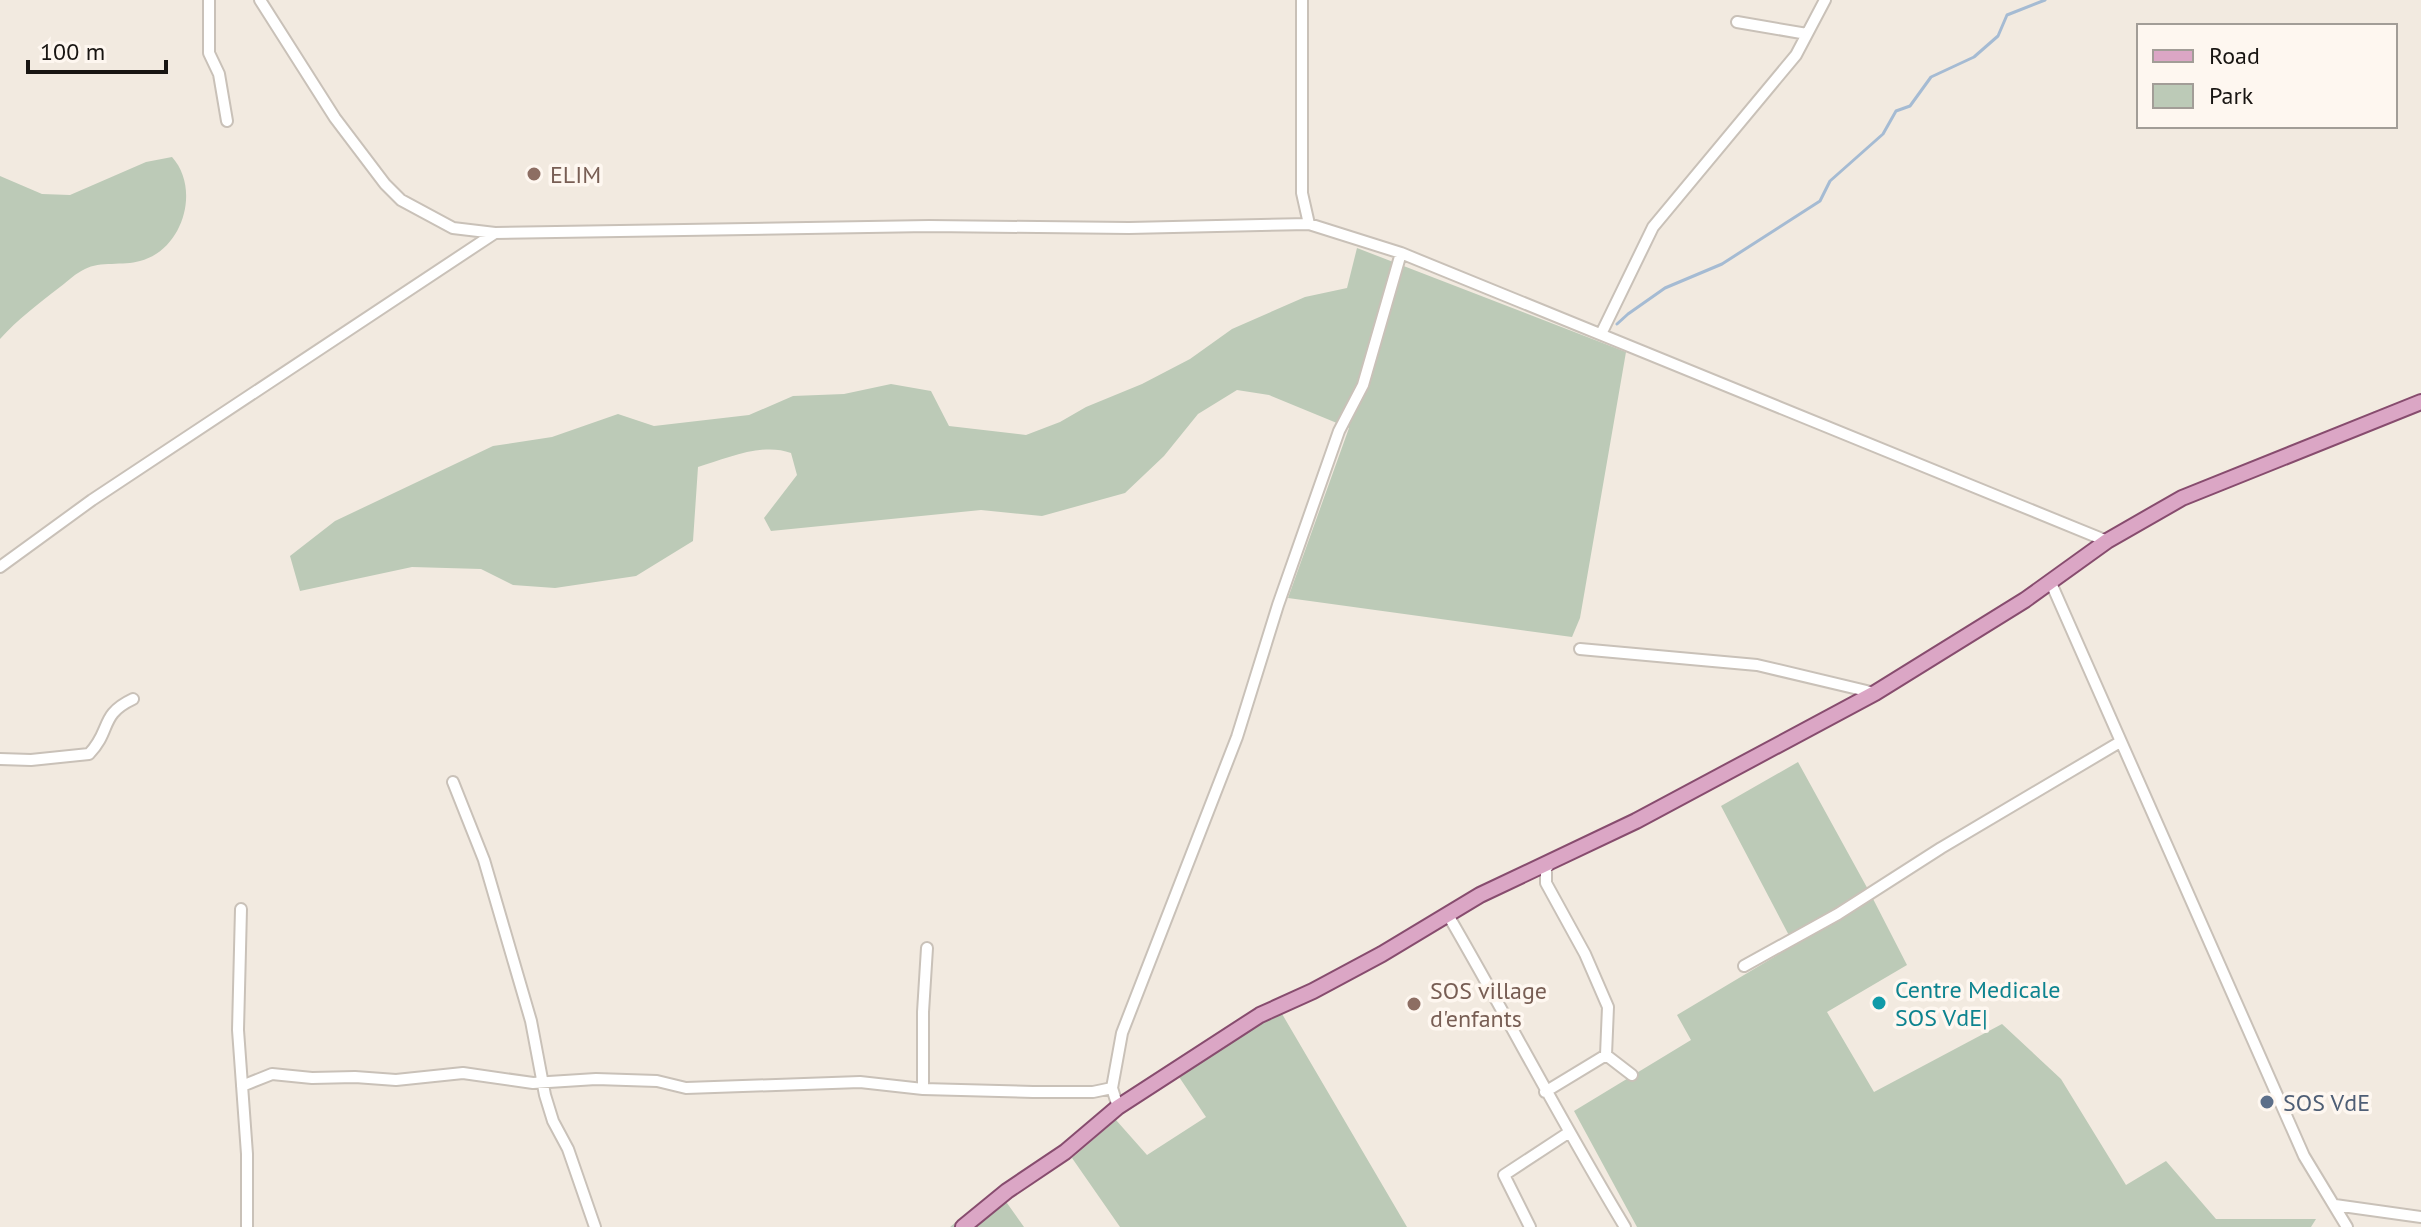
<svg xmlns="http://www.w3.org/2000/svg" width="2421" height="1227" viewBox="0 0 2421 1227" font-family="'PT Sans',sans-serif">
  <rect width="100%" height="100%" fill="#f2eae0"/>
  <!-- green -->
  <path fill="#bccab7" d="M 172,157 C 201,189 183,250 140,261 C 123,266 100,261 85,269 C 76,273 68,281 60,287 C 38,304 18,319 0,339 L 0,176 L 42,194 L 70,195 L 146,162 Z
    M 1357,248 L 1626,352 L 1580,618 L 1572,637 L 1288,598 L 1349,428 L 1269,395 L 1237,390 L 1198,414 L 1164,456 L 1125,493 L 1042,516 L 981,510 L 771,531 L 764,518 L 797,475 L 791,453 C 762,442 726,459 698,467 L 693,541 L 636,576 L 555,588 L 513,585 L 481,569 L 412,567 L 300,591 L 290,556 L 335,521 L 493,446 L 552,437 L 618,414 L 654,426 L 749,415 L 793,396 L 844,394 L 891,384 L 931,391 L 949,426 L 1026,435 L 1060,422 L 1086,407 L 1142,384 L 1190,359 L 1232,329 L 1305,297 L 1347,288 Z
    M 1798,762 L 1870,893 L 1907,965 L 1827,1012 L 1874,1092 L 2002,1024 L 2061,1079 L 2126,1185 L 2166,1161 L 2216,1219 L 2316,1219 L 2311,1227 L 1637,1227 L 1574,1111 L 1691,1040 L 1677,1015 L 1794,945 L 1721,806 Z
    M 1278,1007 L 1407,1227 L 1120,1227 L 1072,1158 L 1116,1120 L 1147,1155 L 1206,1117 L 1171,1065 Z
    M 997,1189 L 1024,1227 L 950,1227 Z"/>
  <g fill="none" stroke-linecap="round" stroke-linejoin="round">
    <!-- stream -->
    <path stroke="#a5bbd3" stroke-width="3" d="M 1617,324 L 1628,314 L 1665,288 L 1722,264 L 1820,201 L 1830,181 L 1883,134 L 1896,111 L 1910,106 L 1931,77 L 1974,57 L 1998,36 L 2007,15 L 2045,0"/>
    <defs>
      <path id="minor" d="M 209,0 L 209,53 L 219,74 L 227,121
        M 260,0 L 335,118 L 385,184 L 401,200 L 453,228 L 495,233 L 929,226 L 1129,228 L 1309,224 L 1401,253 L 2107,541
        M 1302,0 L 1302,193 L 1309,224
        M 1737,22 L 1807,34
        M 1601,334 L 1653,227 L 1796,55 L 1825,0
        M 0,567 L 92,500 L 495,233
        M 2051,583 L 2304,1156 L 2347,1227
        M 1580,649 L 1757,665 L 1875,693
        M 0,759 L 31,760 L 89,754 C 112,730 99,715 133,699
        M 453,782 L 484,860 L 531,1021 L 545,1095 L 553,1121 L 568,1149 L 595,1227
        M 241,909 L 238,1030 L 247,1154 L 247,1227
        M 1448,915 C 1508,1018 1563,1125 1625,1227
        M 1744,966 L 1838,914 L 1941,848 L 2120,742
        M 1606,1055 L 1632,1075
        M 242,1086 L 272,1074 L 312,1078 L 355,1077 L 396,1080 L 463,1073 L 533,1083 L 596,1079 L 657,1081 L 686,1088 L 860,1082 L 923,1089 L 1033,1092 L 1093,1092 L 1112,1088
        M 923,1089 L 923,1012 L 927,948
        M 1545,1092 L 1606,1055 L 1608,1007 L 1585,954 L 1546,883 L 1546,869 L 1551,861
        M 1118,1107 L 1112,1088 L 1122,1033 L 1237,737 L 1278,605 L 1339,431 L 1363,385 L 1401,253
        M 2335,1205 L 2421,1217
        M 1530,1227 L 1504,1175 L 1568,1133"/>
      <path id="major" d="M 963,1227 L 1007,1191 L 1065,1152 L 1118,1107 L 1260,1015 L 1313,991 L 1382,954 L 1480,895 L 1636,821 L 1875,693 L 2025,600 L 2107,541 L 2182,498 L 2421,402"/>
    </defs>
    <!-- minor casing -->
    <use href="#minor" stroke="#c9c1b8" stroke-width="14"/>
    <!-- major casing -->
    <use href="#major" stroke="#874c6e" stroke-width="18"/>
    <!-- minor -->
    <use href="#minor" stroke="#fff" stroke-width="10"/>
    <!-- major -->
    <use href="#major" stroke="#dba6c5" stroke-width="14"/>
  </g>
  <!-- markers -->
  <g fill="#8d6e63" stroke="#fef7f0" stroke-width="3">
    <circle cx="534" cy="174" r="8"/>
    <circle cx="1414" cy="1004" r="8"/>
  </g>
  <circle fill="#0f9aa8" stroke="#fef7f0" stroke-width="3" cx="1879" cy="1003" r="8"/>
  <circle fill="#5c6f8a" stroke="#fef7f0" stroke-width="3" cx="2267" cy="1102" r="8"/>
  <g text-anchor="middle" dominant-baseline="central" stroke-width="7" stroke-linejoin="round" paint-order="stroke">
    <!-- education labels -->
    <g font-size="24" fill="#785e54" stroke="#fef7f0" text-anchor="start">
      <text x="550" y="174">ELIM</text>
      <text x="1430" y="990">SOS village<tspan x="1430" dy="28">d'enfants</tspan></text>
    </g>
    <!-- culture labels -->
    <g font-size="24" fill="#0d838f" stroke="#fef7f0" text-anchor="start">
      <text x="1895" y="989">Centre Medicale<tspan x="1895" dy="28">SOS VdE|</tspan></text>
    </g>
    <!-- service labels -->
    <g font-size="24" fill="#4e5e75" stroke="#fef7f0" text-anchor="start">
      <text x="2283" y="1102">SOS VdE</text>
    </g>
  </g>
  <!-- legend -->
  <rect x="2137" y="24" width="260" height="104" fill="#fef7f0" stroke="#a29d97" stroke-width="2"/>
  <rect x="2153" y="50" width="40" height="12" fill="#dba6c5" stroke="#a29d97" stroke-width="2"/>
  <text x="2209" y="64" font-size="24" fill="#181512">Road</text>
  <rect x="2153" y="84" width="40" height="24" fill="#bccab7" stroke="#a29d97" stroke-width="2"/>
  <text x="2209" y="104" font-size="24" fill="#181512">Park</text>
  <!-- scale -->
  <path d="M28 60v12h138v-12" fill="none" stroke="#181512" stroke-width="4"/>
  <text x="40" y="60" font-size="24" fill="#181512" stroke="#fef7f0" stroke-width="6" paint-order="stroke">100 m</text>
</svg>
